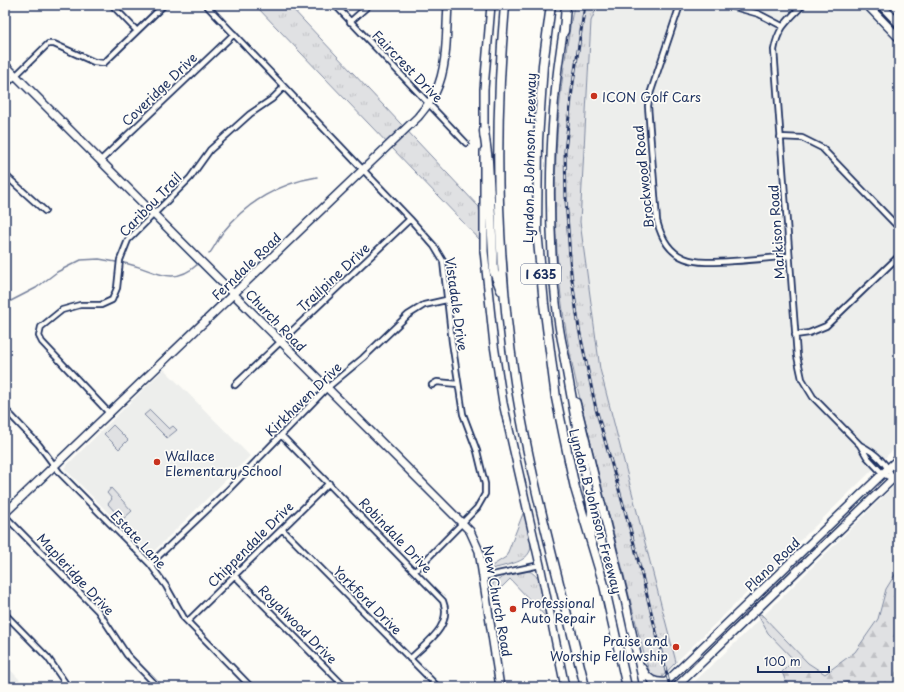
<svg xmlns="http://www.w3.org/2000/svg" width="904" height="692" viewBox="0 0 904 692" font-family="'Playpen Sans',sans-serif">
  <defs>
    <pattern id="grass-tufts" width="24" height="20" patternUnits="userSpaceOnUse"><rect width="24" height="20" fill="#e0e1e3"/><path d="M3 7l-1-3M5 7V3M7 7l1-3M15 17l-1-3M17 17v-4M19 17l1-3" fill="none" stroke="#c0c1c5"/></pattern>
    <pattern id="forest-firs" width="22" height="20" patternUnits="userSpaceOnUse"><rect width="22" height="20" fill="#e0e1e3"/><path d="M5 1l3.5 6h-7zM16 11l3.5 6h-7z" fill="#c0c1c5"/></pattern>
  </defs>
  <rect width="100%" height="100%" fill="#fdfcf7"/>
  <filter id="ink" filterUnits="userSpaceOnUse"><feTurbulence type="fractalNoise" baseFrequency=".025" numOctaves="2"/><feDisplacementMap in="SourceGraphic" scale="8" xChannelSelector="R" yChannelSelector="G"/><feConvolveMatrix kernelMatrix="1 2 1 2 8 2 1 2 1" color-interpolation-filters="sRGB"/></filter>
  <g filter="url(#ink)">
    <!-- built -->
    <path fill="#edeeec" d="M 598,5 L 860,5 L 899,46 L 899,444 L 676,662 L 600,369 L 580,222 L 591,21 Z
      M 164,369 L 250,456 L 150,555 L 64,468 Z
      M 899,481 L 899,687 L 689,687 L 756,623 Z
      M 5,664 L 18,678 L 26,687 L 5,687 Z"/>
    <!-- grass -->
    <path fill="url(#grass-tufts)" stroke="#7e88a0" d="M 255,5 L 289,5 L 479,207 L 483,243 Z
      M 574,5 L 598,5 L 591,21 L 580,222 L 600,369 L 676,662 L 660,679 L 654,679 L 649,671 L 642,647 C 627,588 613,530 598,472 C 587,427 575,383 567,337 C 548,228 553,114 574,5 Z
      M 524,511 C 530,535 542,556 511,564 C 503,566 495,569 487,569 L 506,557 Z
      M 529,571 C 544,577 544,603 546,617 L 510,579 L 494,595 L 492,592 L 493,583 L 507,575 Z"/>
    <!-- forest -->
    <path fill="url(#forest-firs)" stroke="#7e88a0" d="M 899,568 L 899,687 L 788,687 L 782,672 L 794,660 L 768,633 L 758,615 L 761,614 L 808,663 L 825,674 L 855,652 L 878,619 L 886,589 Z"/>
    <!-- park -->
    <path fill="#e0e1e3" stroke="#7e88a0" d="M 150,410 L 169,429 L 173,426 L 177,430 L 167,438 L 144,415 Z
      M 113,425 L 128,440 L 119,449 L 104,434 Z
      M 111,488 L 132,511 L 122,520 L 108,504 L 112,499 L 107,493 Z"/>
    <!-- water -->
    <path fill="#b3b8c5" stroke="#76819c" d="M 845,682 L 850,682 L 858,687 L 835,687 Z"/>
    <g fill="none" stroke-linecap="round" stroke-linejoin="round">
      <!-- stream -->
      <path stroke="#76819c" stroke-width="1.5" d="M 209,254 C 215,247 218,238 224,231 C 247,202 280,183 317,177
        M 124,263 C 153,268 171,289 198,264
        M 5,304 L 36,288 L 57,272 L 81,260 L 99,259 L 116,262"/>
      <defs>
        <path id="street" d="M 112,5 L 137,31
          M 206,5 L 410,219 L 434,246 L 443,261 L 452,342 L 463,414 L 477,451 L 485,484 L 485,494 L 477,508 L 415,571
          M 335,5 L 466,143
          M 680,5 L 650,94 L 648,106 L 657,221 C 668,264 694,264 733,261 C 752,260 771,258 789,256
          M 727,5 L 759,14 L 782,26
          M 803,5 C 787,21 778,28 774,50 L 797,356 L 802,379 L 813,397 L 860,445 L 867,457 L 883,474 L 893,479
          M 350,22 L 369,5
          M 5,86 L 48,44 L 54,44 L 94,62 L 104,63 L 164,5
          M 780,137 L 802,138 L 822,148 L 899,228
          M 100,161 L 234,34
          M 5,175 L 45,211
          M 795,335 L 809,333 L 826,326 L 899,256
          M 235,385 L 410,219
          M 432,385 L 437,382 L 458,384
          M 5,409 L 39,445 L 59,472 L 150,564 L 166,586 L 184,618 L 251,687
          M 110,414 L 42,342 L 39,336 L 41,327 L 62,310 L 80,305 L 101,305 L 112,300 L 117,288 L 120,260 L 128,240 L 190,178 L 210,150 L 250,114 L 272,99 L 284,87
          M 281,435 L 443,601 C 453,626 426,643 410,659
          M 860,445 C 876,453 887,463 893,479
          M 5,516 L 98,611 L 127,655 L 158,687
          M 282,529 L 438,687
          M 150,564 L 227,491 L 327,388 L 363,358 L 408,315 L 424,305 L 446,300
          M 235,576 L 345,687
          M 483,577 L 540,565
          M 5,614 L 48,658 L 68,687
          M 188,621 L 329,483"/>
        <path id="secondary" d="M 867,5 L 899,38
          M 881,5 L 899,24
          M 564,27 C 551,102 548,178 552,255 C 554,290 557,326 566,360
          M 5,65 L 470,531 L 479,551 L 500,687
          M 484,137 L 484,89 L 491,5
          M 484,151 L 484,251 L 494,345 L 503,403 L 540,565 L 565,687
          M 576,402 L 625,600 L 644,687
          M 5,513 L 418,117 C 424,109 432,101 436,91 C 448,66 446,32 448,5
          M 642,668 C 648,680 654,683 667,682
          M 661,687 L 899,458
          M 676,687 L 899,473"/>
        <path id="highway" d="M 505,5 C 494,131 496,258 515,382 C 531,484 561,587 585,687
          M 551,5 L 543,65 L 538,140 L 537,230 L 544,304 L 556,398 L 564,437 L 575,488 L 604,585 L 627,687
          M 564,31 L 566,5
          M 484,131 L 488,161 L 494,272 L 501,290
          M 564,355 L 592,510 L 591,533"/>
      </defs>
      <!-- street casing -->
      <use href="#street" stroke="#1b2f5e" stroke-width="8"/>
      <!-- secondary casing -->
      <use href="#secondary" stroke="#1b2f5e" stroke-width="10"/>
      <!-- highway casing -->
      <use href="#highway" stroke="#1b2f5e" stroke-width="11"/>
      <!-- street -->
      <use href="#street" stroke="#fdfcf7" stroke-width="4.5"/>
      <!-- secondary -->
      <use href="#secondary" stroke="#fdfcf7" stroke-width="7"/>
      <!-- highway -->
      <use href="#highway" stroke="#fdfcf7" stroke-width="8"/>
      <defs>
        <path id="rail" d="M 585,5 L 572,90 L 565,151 L 566,199 L 571,273 L 579,329 L 596,409 L 631,532 L 670,687"/>
      </defs>
      <!-- rail casing -->
      <use href="#rail" stroke="#1b2f5e" stroke-width="3"/>
      <!-- rail -->
      <use href="#rail" stroke="#fdfcf7" stroke-width="1.5" stroke-dasharray="4.5" stroke-linecap="butt"/>
    </g>
  </g>
  <!-- markers -->
  <g fill="#c8321e" stroke="#fdfcf7" stroke-width="1.5">
    <circle cx="594" cy="96" r="4"/>
    <circle cx="157" cy="462" r="4"/>
    <circle cx="513" cy="609" r="4"/>
    <circle cx="676" cy="647" r="4"/>
  </g>
  <g text-anchor="middle" dominant-baseline="central" stroke-width="3.5" stroke-linejoin="round" paint-order="stroke">
    <!-- shield labels -->
    <rect fill="#fdfcf7" stroke="#5f6c8c" stroke-width="1" x="521" y="264" width="40" height="20" rx="3"/>
    <g font-size="12" font-weight="bold" fill="#1b2f5e">
      <text x="541" y="274">I 635</text>
    </g>
    <!-- street labels -->
    <g font-size="13" fill="#1b2f5e" stroke="#fdfcf7">
      <text transform="translate(408 66) rotate(46)">Faircrest Drive</text>
      <text transform="translate(159 89) rotate(-44)">Coveridge Drive</text>
      <text transform="translate(529 158) rotate(-89)">Lyndon B Johnson Freeway</text>
      <text transform="translate(643 177) rotate(-96)">Brockwood Road</text>
      <text transform="translate(150 204) rotate(-46)">Caribou Trail</text>
      <text transform="translate(776 232) rotate(-94)">Markison Road</text>
      <text transform="translate(246 266) rotate(-44)">Ferndale Road</text>
      <text transform="translate(333 277) rotate(-43)">Trailpine Drive</text>
      <text transform="translate(457 304) rotate(82)">Vistadale Drive</text>
      <text transform="translate(276 320) rotate(46)">Church Road</text>
      <text transform="translate(303 399) rotate(-44)">Kirkhaven Drive</text>
      <text transform="translate(596 511) rotate(75)">Lyndon B Johnson Freeway</text>
      <text transform="translate(396 535) rotate(46)">Robindale Drive</text>
      <text transform="translate(139 539) rotate(47)">Estate Lane</text>
      <text transform="translate(250 544) rotate(-45)">Chippendale Drive</text>
      <text transform="translate(772 564) rotate(-44)">Plano Road</text>
      <text transform="translate(76 574) rotate(47)">Mapleridge Drive</text>
      <text transform="translate(368 600) rotate(45)">Yorkford Drive</text>
      <text transform="translate(498 601) rotate(80)">New Church Road</text>
      <text transform="translate(298 624) rotate(45)">Royalwood Drive</text>
    </g>
    <!-- poi labels -->
    <g font-size="13" fill="#1b2f5e" stroke="#fdfcf7" text-anchor="start">
      <text x="602" y="96">ICON Golf Cars</text>
      <text x="165" y="455">Wallace<tspan x="165" dy="15">Elementary School</tspan></text>
      <text x="521" y="602">Professional<tspan x="521" dy="15">Auto Repair</tspan></text>
      <text x="668" y="640" text-anchor="end">Praise and<tspan x="668" dy="15">Worship Fellowship</tspan></text>
    </g>
  </g>
  <!-- margin -->
  <rect width="904" height="692" fill="none" stroke="#fdfcf7" stroke-width="20"/>
  <rect x="10" y="10" width="884" height="672" fill="none" stroke="#1b2f5e" stroke-width="1.5" filter="url(#ink)"/>
  <!-- scale -->
  <path d="M758 666v6h71v-6" fill="none" stroke="#1b2f5e" stroke-width="2"/>
  <text x="764" y="666" font-size="12" fill="#1b2f5e" stroke="#fdfcf7" stroke-width="3" paint-order="stroke">100 m</text>
</svg>
